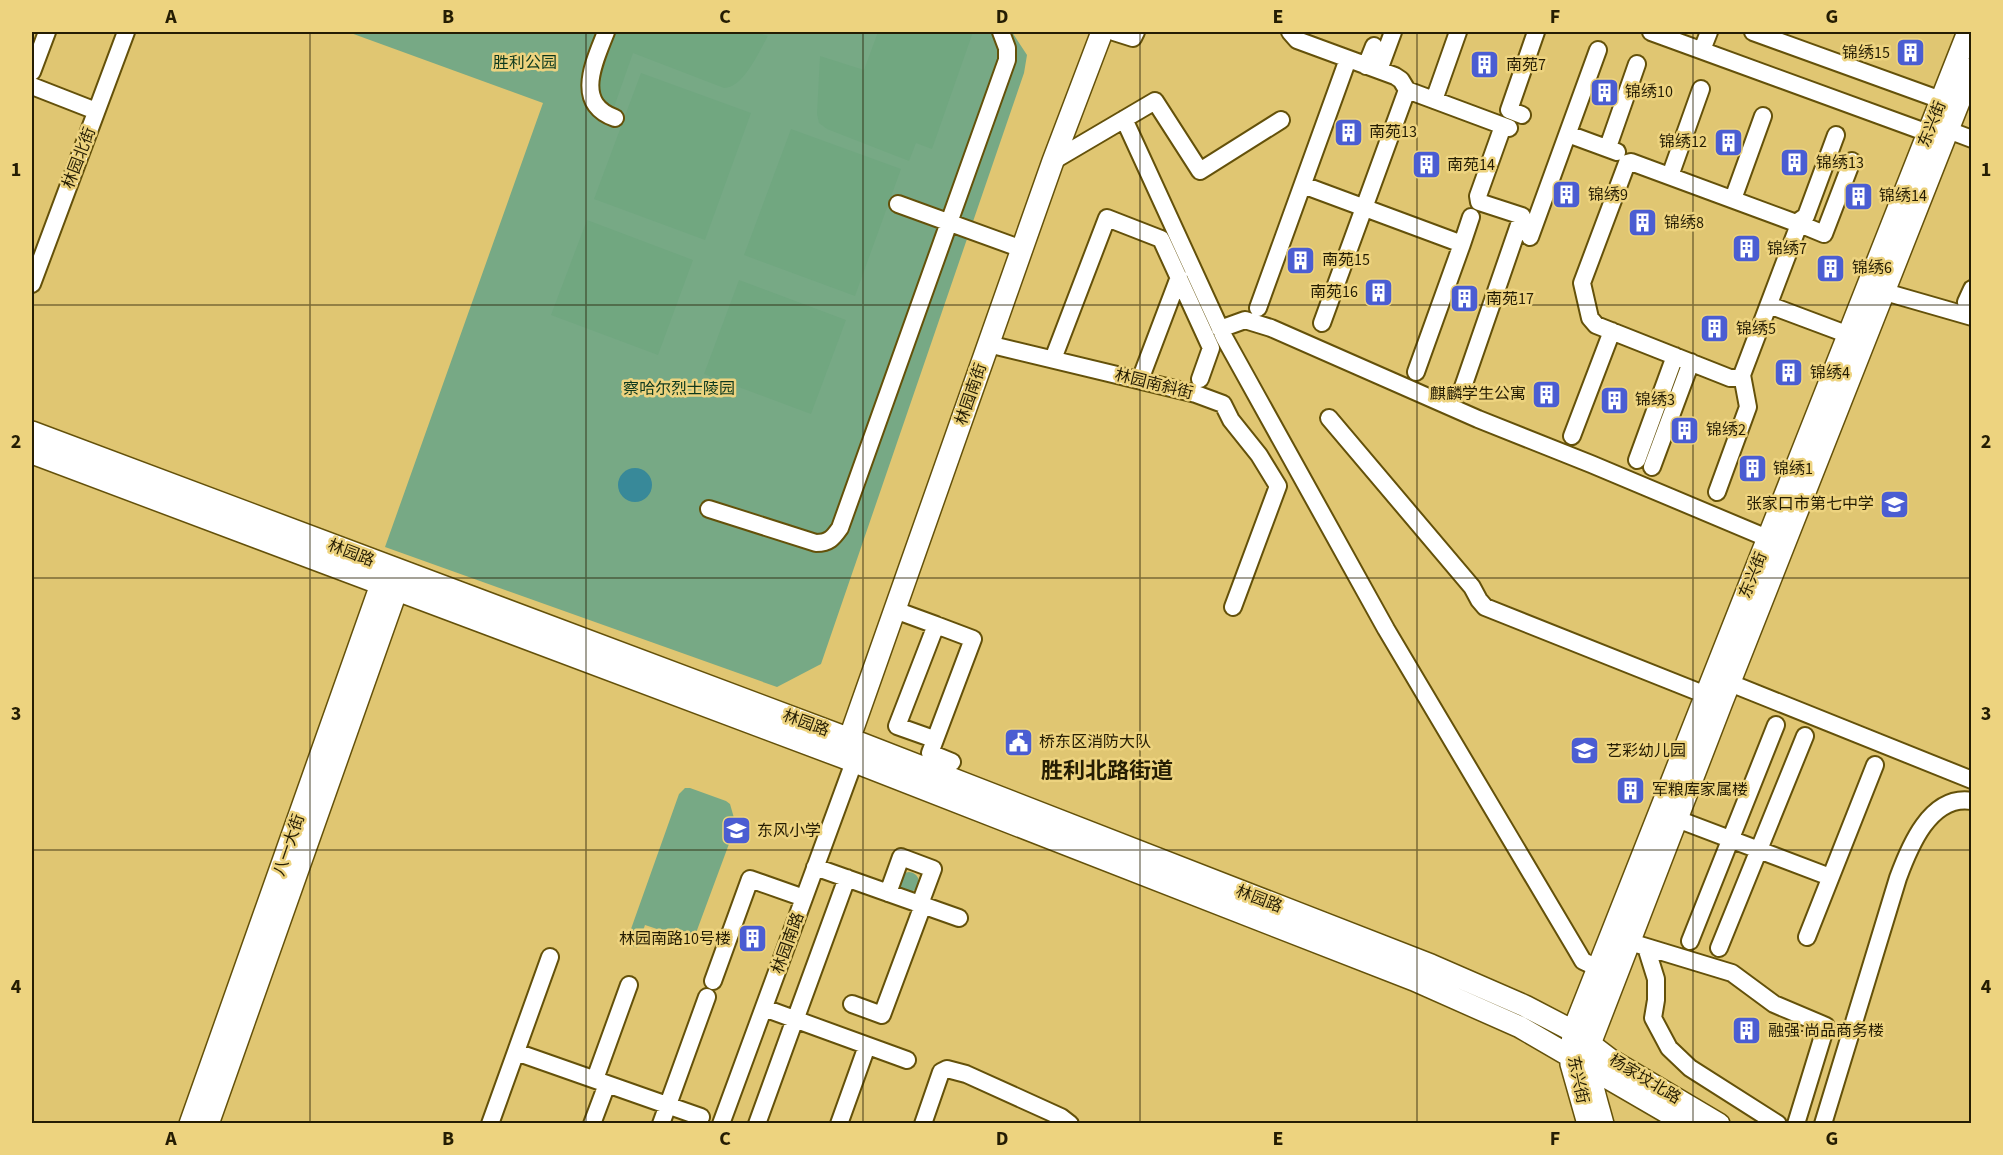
<svg xmlns="http://www.w3.org/2000/svg" width="2003" height="1155" viewBox="0 0 2003 1155" font-family="'Source Sans 3','Noto Sans SC',sans-serif">
  <rect width="100%" height="100%" fill="#e0c672"/>
  <!-- green -->
  <path fill="#77a985" d="M 348,32 L 1012,32 L 1027,55 L 1024,73 L 821,664 L 777,687 L 385,547 L 543,103 Z
    M 685,788 L 690,788 L 726,801 L 730,804 L 736,825 L 693,941 L 645,925 L 637,948 L 626,943 L 679,794 Z
    M899 882a10 10 0 1 1 20 0a10 10 0 1 1-20 0Z"/>
  <!-- forest -->
  <path fill="#71a780" d="M 612,32 L 755,32 L 768,36 C 758,53 744,87 724,88 L 633,53 L 613,110 L 599,102 L 596,75 Z
    M 878,32 L 973,32 L 932,149 L 916,143 L 909,161 L 827,129 L 819,123 L 817,114 L 820,56 L 864,70 Z
    M 641,73 L 751,113 L 705,240 L 594,199 Z
    M 791,129 L 901,169 L 855,296 L 744,255 Z
    M 587,220 L 693,260 L 658,355 L 551,315 Z
    M 739,280 L 846,320 L 811,414 L 704,374 Z"/>
  <!-- water -->
  <path fill="#388999" d="M618 485a17 17 0 1 1 34 0a17 17 0 1 1-34 0Z"/>
  <g fill="none" stroke-linecap="round" stroke-linejoin="round">
    <defs>
      <path id="minor" d="M 606,32 C 595,61 573,103 615,118
        M 1114,32 L 1133,38 L 1136,32
        M 1290,32 L 1297,40 L 1395,76 L 1401,80 L 1407,90 L 1509,128
        M 1651,32 L 1928,133
        M 1753,32 L 1941,100
        M 1702,50 L 1709,32
        M 1366,66 L 1374,46
        M 1379,70 L 1393,32
        M 32,72 L 47,32
        M 32,86 L 96,111
        M 1434,100 L 1458,32
        M 1522,115 L 1509,110 L 1536,32
        M 1124,119 L 1224,337 L 1386,629 L 1576,949 L 1583,961 L 1598,968
        M 1948,130 L 1972,139
        M 1568,134 L 1617,152
        M 1608,147 L 1637,64
        M 1053,161 L 1155,101 L 1200,171 L 1281,120
        M 1631,162 L 1796,223 L 1798,227 L 1742,375 L 1737,378 L 1730,378 L 1596,325 L 1590,318 L 1582,283 L 1627,163 Z
        M 1670,176 L 1701,89
        M 1303,185 L 1462,244 L 1416,372
        M 1733,199 L 1763,116
        M 898,204 L 1022,249
        M 1796,223 L 1806,216 L 1836,135
        M 1798,227 L 1807,227 L 1824,234 L 1852,161
        M 1530,237 L 1598,50
        M 1462,244 L 1471,217
        M 32,284 L 126,32
        M 1885,292 L 1972,317
        M 1966,302 L 1972,289
        M 1769,305 L 1849,335
        M 1258,308 L 1348,59
        M 1322,323 L 1407,90
        M 1220,329 L 1245,320 L 1271,328 L 1478,419 L 1591,464 L 1779,543
        M 988,344 L 1196,394 L 1223,404 L 1231,420 L 1259,455 L 1278,486 L 1233,607
        M 1053,359 L 1107,218 L 1161,239 L 1211,348 L 1200,379
        M 1140,380 L 1179,277
        M 1463,387 L 1522,216 L 1479,202 L 1478,196 L 1503,126
        M 1329,418 L 1472,587 L 1479,600 L 1485,607 L 1716,699
        M 1572,436 L 1612,331
        M 1637,460 L 1675,356
        M 1652,467 L 1691,362
        M 1717,492 L 1748,407 L 1742,375
        M 709,509 L 816,543 C 829,543 833,538 840,528 L 1007,60 L 1007,48 L 1001,32
        M 895,610 L 936,625 L 897,726 L 928,737
        M 936,625 L 973,639 L 930,753 L 952,762
        M 1730,683 L 1972,780
        M 1677,819 L 1830,877
        M 815,867 L 959,918
        M 888,893 L 901,857 L 933,869 L 920,904
        M 1807,937 L 1875,765
        M 1690,941 L 1776,725
        M 1630,942 L 1732,973 L 1774,1004 L 1826,1026 L 1796,1124
        M 1646,947 L 1656,979 L 1656,1000 L 1653,1018 L 1669,1048 L 1690,1068 L 1778,1124
        M 1719,948 L 1805,736
        M 713,981 L 750,879 L 804,898
        M 852,1004 L 882,1015 L 923,905
        M 764,1008 L 907,1060
        M 798,1012 L 847,878
        M 516,1052 L 701,1117
        M 595,1079 L 629,985
        M 490,1124 L 550,957
        M 592,1124 L 607,1084
        M 661,1124 L 707,997
        M 721,1124 L 854,762
        M 757,1124 L 795,1019
        M 839,1124 L 867,1046
        M 923,1124 L 941,1072 L 947,1069 L 966,1074 L 1061,1117 L 1070,1124
        M 1823,1124 L 1898,878 C 1909,848 1930,794 1972,801"/>
      <path id="major" d="M 32,432 L 850,739 L 1431,965 L 1525,1006 L 1573,1031 L 1611,1060 L 1719,1124
        M 32,453 L 842,757 L 1414,980 L 1520,1027 L 1687,1124
        M 845,751 L 1053,161 L 1102,32
        M 190,1124 L 385,573
        M 208,1124 L 401,578
        M 1588,1124 L 1571,1064 L 1573,1031 L 1968,32
        M 1603,1124 C 1595,1093 1587,1076 1590,1044 L 1722,702 L 1972,69"/>
    </defs>
    <!-- minor casing -->
    <use href="#minor" stroke="#64510a" stroke-width="20"/>
    <!-- major casing -->
    <use href="#major" stroke="#64510a" stroke-width="24"/>
    <!-- minor -->
    <use href="#minor" stroke="#fff" stroke-width="16"/>
    <!-- major -->
    <use href="#major" stroke="#fff" stroke-width="21"/>
  </g>
  <!-- grid -->
  <path fill="none" stroke="#251d03" stroke-width="1.5" stroke-opacity="0.55" d="M 310,32 L 310,1124M 586,32 L 586,1124M 863,32 L 863,1124M 1140,32 L 1140,1124M 1417,32 L 1417,1124M 1693,32 L 1693,1124M 32,305 L 1972,305M 32,578 L 1972,578M 32,850 L 1972,850"/>
  <!-- icons -->
  <defs>
    <symbol id="building-square" viewBox="-11 -11 22 22"><rect x="-9" y="-9" width="18" height="18" rx="4" fill="#4b5dd2" stroke="#edd37f"/><path d="M-4-6H4V6H1V3H-1V6H-4ZM-2.5-4.3h1.7v1.8h-1.7ZM.8-4.3h1.7v1.8H.8ZM-2.5-1h1.7V.8h-1.7ZM.8-1h1.7V.8H.8Z" fill="#fff"/></symbol>
    <symbol id="school-square" viewBox="-11 -11 22 22"><rect x="-9" y="-9" width="18" height="18" rx="4" fill="#4b5dd2" stroke="#edd37f"/><path d="M0-5L7-2L0 1L-7-2ZM-4 1L0 2.5L4 1V4Q0 6-4 4Z" fill="#fff"/></symbol>
    <symbol id="civic-square" viewBox="-11 -11 22 22"><rect x="-9" y="-9" width="18" height="18" rx="4" fill="#4b5dd2" stroke="#edd37f"/><path d="M-.6-6.5H3V-4.5H.6V-3L4-1V1h2V6H-6V1h2V-1L-.6-3ZM-1.2 2.5V6h2.4V2.5Z" fill="#fff"/></symbol>
  </defs>
  <g fill-rule="evenodd">
    <use href="#building-square" x="1894" y="36" width="33" height="33"/>
    <use href="#building-square" x="1468" y="48" width="33" height="33"/>
    <use href="#building-square" x="1588" y="76" width="33" height="33"/>
    <use href="#building-square" x="1332" y="116" width="33" height="33"/>
    <use href="#building-square" x="1712" y="126" width="33" height="33"/>
    <use href="#building-square" x="1778" y="146" width="33" height="33"/>
    <use href="#building-square" x="1410" y="148" width="33" height="33"/>
    <use href="#building-square" x="1550" y="178" width="33" height="33"/>
    <use href="#building-square" x="1842" y="180" width="33" height="33"/>
    <use href="#building-square" x="1626" y="206" width="33" height="33"/>
    <use href="#building-square" x="1730" y="232" width="33" height="33"/>
    <use href="#building-square" x="1284" y="244" width="33" height="33"/>
    <use href="#building-square" x="1814" y="252" width="33" height="33"/>
    <use href="#building-square" x="1362" y="276" width="33" height="33"/>
    <use href="#building-square" x="1448" y="282" width="33" height="33"/>
    <use href="#building-square" x="1698" y="312" width="33" height="33"/>
    <use href="#building-square" x="1772" y="356" width="33" height="33"/>
    <use href="#building-square" x="1530" y="378" width="33" height="33"/>
    <use href="#building-square" x="1598" y="384" width="33" height="33"/>
    <use href="#building-square" x="1668" y="414" width="33" height="33"/>
    <use href="#building-square" x="1736" y="452" width="33" height="33"/>
    <use href="#school-square" x="1878" y="488" width="33" height="33"/>
    <use href="#civic-square" x="1002" y="726" width="33" height="33"/>
    <use href="#school-square" x="1568" y="734" width="33" height="33"/>
    <use href="#building-square" x="1614" y="774" width="33" height="33"/>
    <use href="#school-square" x="720" y="814" width="33" height="33"/>
    <use href="#building-square" x="736" y="922" width="33" height="33"/>
    <use href="#building-square" x="1730" y="1014" width="33" height="33"/>
  </g>
  <g text-anchor="middle" dominant-baseline="central" stroke-width="5" stroke-linejoin="round" paint-order="stroke">
    <!-- poi labels -->
    <g font-size="16" fill="#251d03" stroke="#edd37f" text-anchor="start">
      <text x="1890" y="53" text-anchor="end">锦绣15</text>
      <text x="1506" y="65">南苑7</text>
      <text x="1625" y="92">锦绣10</text>
      <text x="1369" y="132">南苑13</text>
      <text x="1707" y="142" text-anchor="end">锦绣12</text>
      <text x="1816" y="163">锦绣13</text>
      <text x="1447" y="165">南苑14</text>
      <text x="1588" y="195">锦绣9</text>
      <text x="1879" y="196">锦绣14</text>
      <text x="1664" y="223">锦绣8</text>
      <text x="1767" y="249">锦绣7</text>
      <text x="1322" y="260">南苑15</text>
      <text x="1852" y="268">锦绣6</text>
      <text x="1358" y="292" text-anchor="end">南苑16</text>
      <text x="1486" y="299">南苑17</text>
      <text x="1736" y="329">锦绣5</text>
      <text x="1810" y="373">锦绣4</text>
      <text x="1526" y="394" text-anchor="end">麒麟学生公寓</text>
      <text x="1635" y="400">锦绣3</text>
      <text x="1706" y="430">锦绣2</text>
      <text x="1773" y="469">锦绣1</text>
      <text x="1874" y="504" text-anchor="end">张家口市第七中学</text>
      <text x="1039" y="742">桥东区消防大队</text>
      <text x="1606" y="751">艺彩幼儿园</text>
      <text x="1652" y="790">军粮库家属楼</text>
      <text x="757" y="831">东风小学</text>
      <text x="731" y="939" text-anchor="end">林园南路10号楼</text>
      <text x="1768" y="1031">融强·尚品商务楼</text>
    </g>
    <!-- park labels -->
    <g font-size="16" fill="#0d381d" stroke="#edd37f">
      <text x="525" y="63">胜利公园</text>
      <text x="679" y="389">察哈尔烈士陵园</text>
    </g>
    <!-- street labels -->
    <g font-size="16" fill="#251d03" stroke="#edd37f">
      <text transform="translate(1932 124) rotate(-68)">东兴街</text>
      <text transform="translate(79 158) rotate(-69)">林园北街</text>
      <text transform="translate(1154 384) rotate(14)">林园南斜街</text>
      <text transform="translate(971 394) rotate(-71)">林园南街</text>
      <text transform="translate(351 553) rotate(21)">林园路</text>
      <text transform="translate(1753 575) rotate(-68)">东兴街</text>
      <text transform="translate(806 723) rotate(20)">林园路</text>
      <text transform="translate(289 845) rotate(-71)">八一大街</text>
      <text transform="translate(1259 899) rotate(21)">林园路</text>
      <text transform="translate(788 943) rotate(-70)">林园南路</text>
      <text transform="translate(1645 1079) rotate(31)">杨家坟北路</text>
      <text transform="translate(1578 1080) rotate(78)">东兴街</text>
    </g>
    <!-- district labels -->
    <g font-size="22" font-weight="bold" fill="#251d03" stroke="#edd37f">
      <text x="1107" y="771">胜利北路街道</text>
    </g>
  </g>
  <!-- border -->
  <rect width="2003" height="1155" fill="none" stroke="#edd37f" stroke-width="66"/>
  <rect x="33" y="33" width="1937" height="1089" fill="none" stroke="#251d03" stroke-width="2"/>
  <g font-size="20" text-anchor="middle" font-weight="bold" fill="#251d03">
    <text x="171" y="23">A</text>
    <text x="448" y="23">B</text>
    <text x="725" y="23">C</text>
    <text x="1002" y="23">D</text>
    <text x="1278" y="23">E</text>
    <text x="1555" y="23">F</text>
    <text x="1832" y="23">G</text>
    <text x="16" y="176">1</text>
    <text x="1986" y="176">1</text>
    <text x="16" y="448">2</text>
    <text x="1986" y="448">2</text>
    <text x="16" y="720">3</text>
    <text x="1986" y="720">3</text>
    <text x="16" y="993">4</text>
    <text x="1986" y="993">4</text>
    <text x="171" y="1145">A</text>
    <text x="448" y="1145">B</text>
    <text x="725" y="1145">C</text>
    <text x="1002" y="1145">D</text>
    <text x="1278" y="1145">E</text>
    <text x="1555" y="1145">F</text>
    <text x="1832" y="1145">G</text>
  </g>
</svg>
